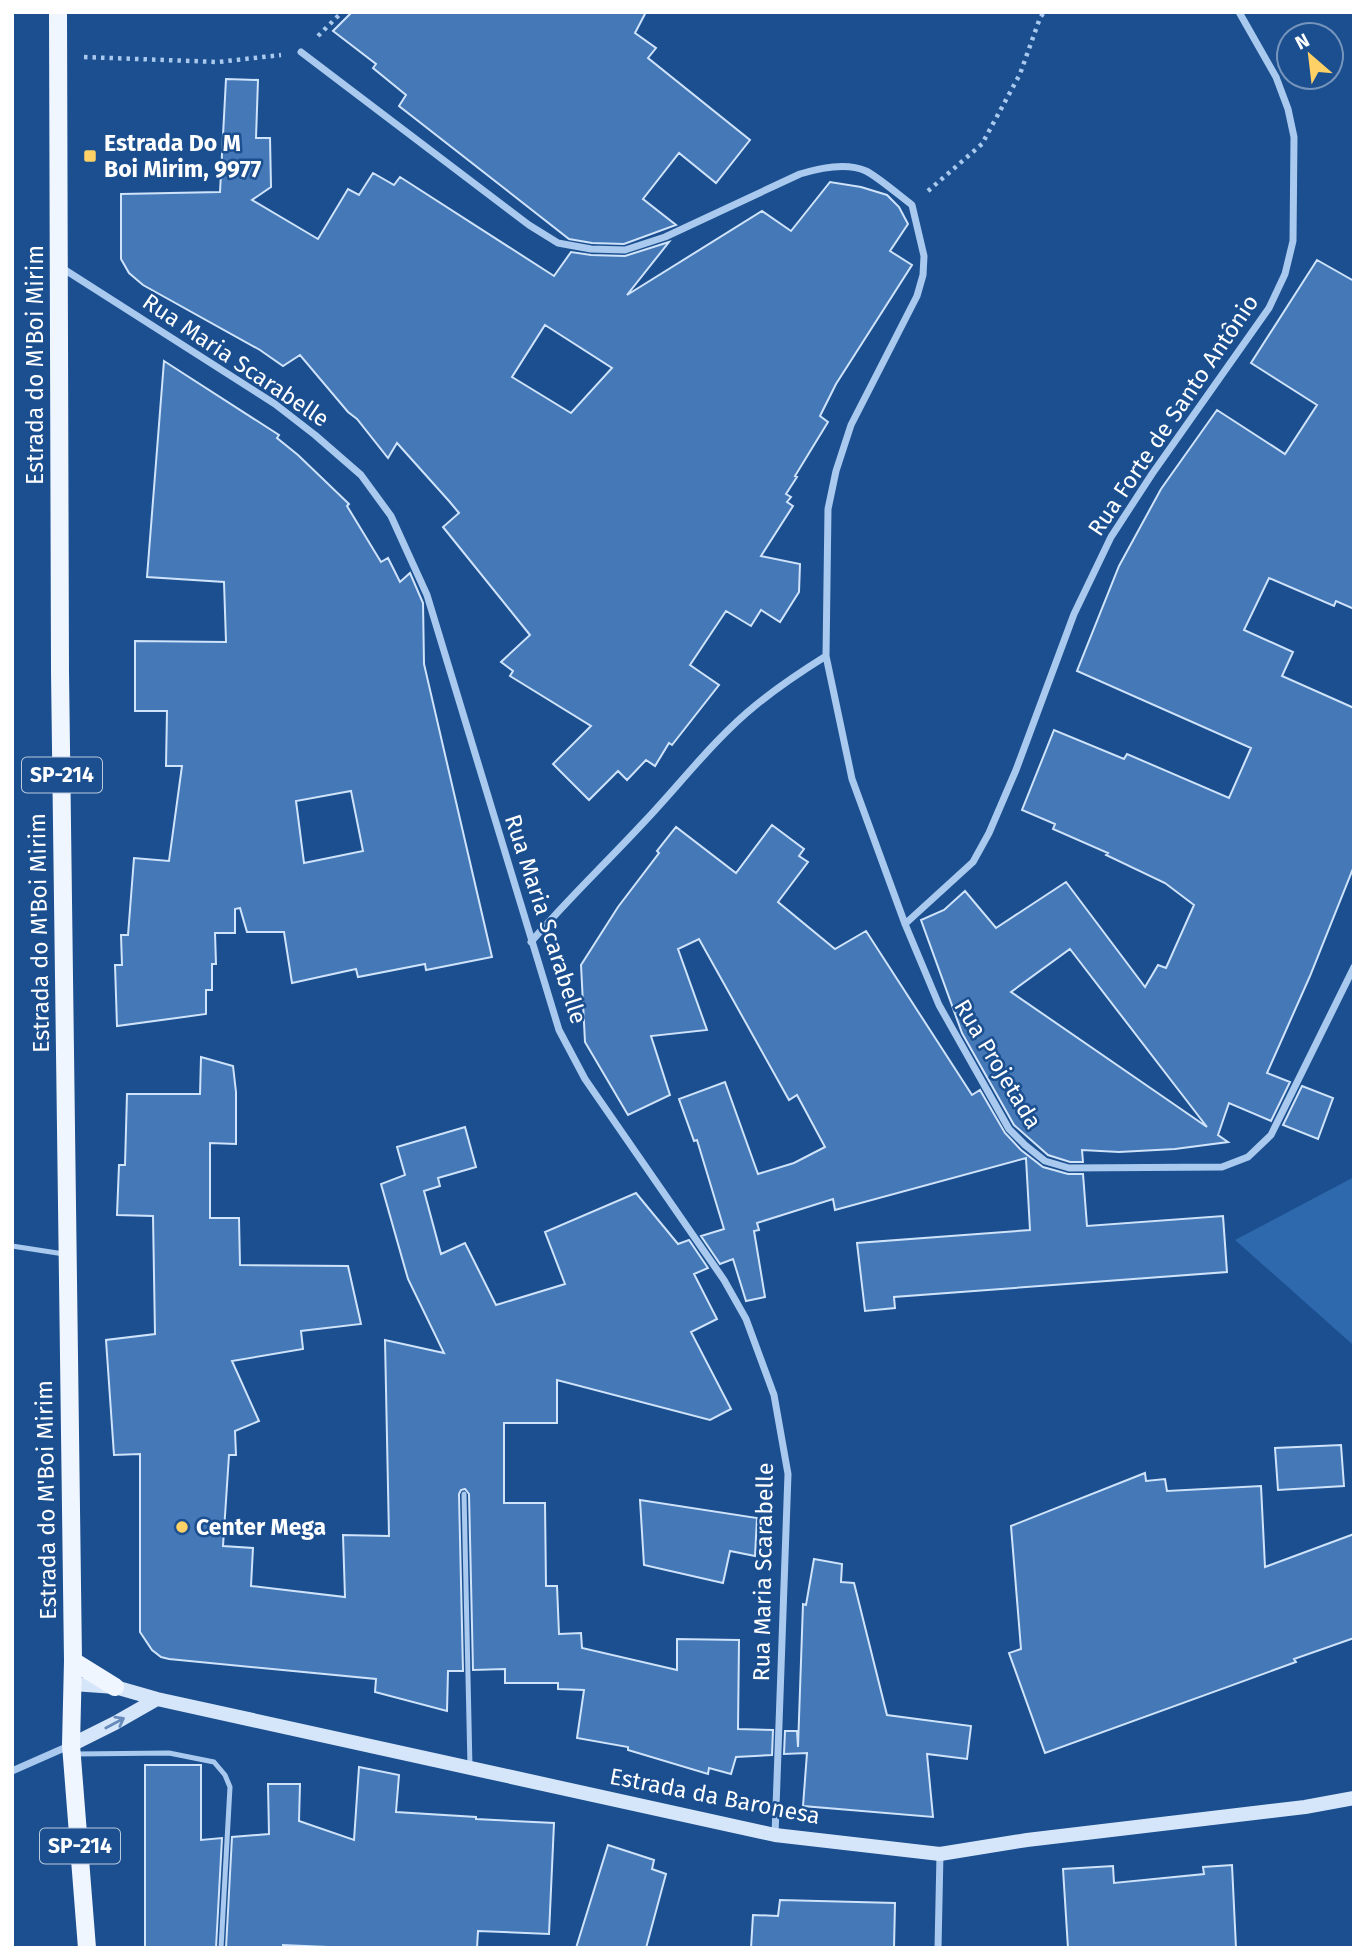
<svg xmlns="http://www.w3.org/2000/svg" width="1366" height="1960" viewBox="0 0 1366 1960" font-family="'Fira Sans',sans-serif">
  <rect width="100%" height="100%" fill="#1b4f8f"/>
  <!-- green -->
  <path fill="#2e69ad" d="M 1354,1177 L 1354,1342 L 1352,1344 L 1235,1240 Z"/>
  <!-- building -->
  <path fill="#4478b7" stroke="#cfe3fa" stroke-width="2" fill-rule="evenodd" d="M 352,12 L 646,12 L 635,33 L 656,48 L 648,58 L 750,140 L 716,183 L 679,153 L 643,199 L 676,225 L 624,244 L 592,243 L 569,239 L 399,106 L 406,95 L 373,68 L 376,64 L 333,31 Z
    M 226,79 L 258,80 L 256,138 L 270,138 L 271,187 L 252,200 L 318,239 L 348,189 L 359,195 L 373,173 L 394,185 L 400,177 L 554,276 L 571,252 L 591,255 L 625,256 L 669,242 L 627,295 L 762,211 L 791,231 L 830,182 L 861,187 L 887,195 L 899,207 L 908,224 L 890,251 L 912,265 L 836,384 L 820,416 L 828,422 L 795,476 L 797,477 L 786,494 L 791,497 L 787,502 L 793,506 L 761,556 L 800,564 L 799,592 L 780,622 L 761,610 L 751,626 L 726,611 L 690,665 L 719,685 L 672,745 L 669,743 L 655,766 L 646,760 L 627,780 L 618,771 L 589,800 L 553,764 L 591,726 L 510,676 L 513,671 L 501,662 L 530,635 L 443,527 L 459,513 L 449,501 L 397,443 L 388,458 L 357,419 L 348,412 L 300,355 L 283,366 L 260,350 L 143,285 L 129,273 L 121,259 L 121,194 L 220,192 ZM 545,325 L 612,368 L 571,413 L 512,377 Z
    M 1317,260 L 1354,281 L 1354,609 L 1336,601 L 1334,606 L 1269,578 L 1244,630 L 1293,652 L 1282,676 L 1354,708 L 1354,866 L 1310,976 L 1267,1073 L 1290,1082 L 1271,1121 L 1229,1103 L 1218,1135 L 1228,1142 L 1175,1149 L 1119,1152 L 1082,1150 L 1083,1162 L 1070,1162 L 1048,1155 L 1014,1125 L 962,1033 L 921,920 L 944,910 L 965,891 L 996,928 L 1066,882 L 1145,987 L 1158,965 L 1166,968 L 1194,905 L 1165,883 L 1106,855 L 1108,853 L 1053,829 L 1055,824 L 1022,810 L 1054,730 L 1124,759 L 1127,754 L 1229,798 L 1251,748 L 1077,671 L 1119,566 L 1161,489 L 1217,410 L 1285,454 L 1317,405 L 1251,363 ZM 1070,949 L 1207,1127 L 1011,992 Z
    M 164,361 L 279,435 L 277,438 L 298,455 L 349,504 L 347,506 L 381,562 L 388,558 L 400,582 L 410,573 L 423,603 L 424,664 L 492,957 L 426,970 L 425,964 L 358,977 L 356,969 L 292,983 L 284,932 L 247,932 L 240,908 L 235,909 L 235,933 L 215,933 L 216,964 L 212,964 L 212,990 L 206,990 L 206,1014 L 117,1026 L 115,965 L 122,965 L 121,935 L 128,935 L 134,858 L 169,861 L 182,766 L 166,766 L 167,711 L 135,711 L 135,641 L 226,642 L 224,582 L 147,577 ZM 351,791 L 363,851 L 304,863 L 296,801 Z
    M 772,825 L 804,849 L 799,856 L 808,862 L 778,902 L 835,949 L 866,931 L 972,1095 L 980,1090 L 1005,1133 L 1021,1150 L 1043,1167 L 1068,1174 L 1083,1174 L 1087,1226 L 1223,1216 L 1227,1272 L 894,1297 L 895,1308 L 865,1311 L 857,1243 L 1030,1230 L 1026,1158 L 835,1210 L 833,1199 L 757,1223 L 759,1230 L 754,1231 L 765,1297 L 746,1301 L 733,1259 L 720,1264 L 701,1236 L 724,1229 L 697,1140 L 694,1141 L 679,1099 L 725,1082 L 758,1174 L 794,1163 L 825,1147 L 797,1095 L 789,1100 L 699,939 L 678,949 L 707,1030 L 651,1036 L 670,1095 L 628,1115 L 585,1042 L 581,965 L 618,907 L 659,853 L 657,851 L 676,827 L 736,873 Z
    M 201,1057 L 233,1066 L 236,1092 L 236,1144 L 210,1143 L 210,1218 L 239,1218 L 240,1265 L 348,1266 L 361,1324 L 301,1331 L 303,1349 L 232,1361 L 259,1421 L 235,1431 L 236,1455 L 229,1455 L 223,1546 L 253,1548 L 251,1586 L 345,1597 L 343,1535 L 389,1536 L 385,1340 L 444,1353 L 408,1279 L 381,1184 L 405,1175 L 397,1147 L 465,1127 L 476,1167 L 438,1178 L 440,1186 L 424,1191 L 441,1254 L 465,1243 L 496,1305 L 565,1284 L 545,1232 L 636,1193 L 678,1244 L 689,1240 L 708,1268 L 694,1274 L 717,1319 L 691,1332 L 731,1409 L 710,1420 L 557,1380 L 557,1423 L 504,1423 L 504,1503 L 545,1503 L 546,1586 L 557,1586 L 559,1634 L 581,1633 L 582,1648 L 677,1670 L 677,1639 L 739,1640 L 738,1729 L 773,1730 L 772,1755 L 736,1757 L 731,1774 L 709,1768 L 708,1774 L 628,1750 L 628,1747 L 577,1738 L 584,1690 L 558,1689 L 558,1683 L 505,1683 L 505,1669 L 473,1670 L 469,1494 L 465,1489 L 461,1490 L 459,1494 L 463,1671 L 448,1671 L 447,1711 L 375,1692 L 376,1679 L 169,1659 L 161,1657 L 152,1650 L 140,1632 L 140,1454 L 114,1455 L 106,1340 L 155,1334 L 153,1216 L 117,1215 L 119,1165 L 125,1165 L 127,1094 L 200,1094 Z
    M 1302,1086 L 1333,1098 L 1318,1139 L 1283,1125 Z
    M 1341,1445 L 1344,1486 L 1278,1490 L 1275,1448 Z
    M 1145,1473 L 1146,1481 L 1165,1479 L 1167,1491 L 1261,1486 L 1265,1567 L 1354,1534 L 1354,1638 L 1294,1659 L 1296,1662 L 1045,1753 L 1009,1653 L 1021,1649 L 1011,1526 Z
    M 640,1500 L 757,1518 L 755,1556 L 730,1551 L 723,1583 L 644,1565 Z
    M 814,1559 L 842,1564 L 841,1582 L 854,1583 L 887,1715 L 971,1726 L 967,1759 L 927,1754 L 933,1817 L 803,1806 L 807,1753 L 784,1754 L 785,1731 L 797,1731 L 798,1747 L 803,1604 L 806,1605 Z
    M 145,1765 L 201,1765 L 201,1840 L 222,1838 L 216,1948 L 145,1948 Z
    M 359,1767 L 399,1775 L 396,1812 L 476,1817 L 476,1819 L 554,1823 L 549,1934 L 478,1931 L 477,1948 L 351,1948 L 283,1945 L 283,1948 L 226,1948 L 232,1837 L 269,1834 L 268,1784 L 300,1784 L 299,1821 L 354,1840 Z
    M 608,1845 L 654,1860 L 652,1869 L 666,1874 L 646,1948 L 576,1948 Z
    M 1232,1865 L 1236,1948 L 1068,1948 L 1063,1869 L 1113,1866 L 1114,1883 L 1204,1874 L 1203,1867 Z
    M 780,1900 L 895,1903 L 894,1948 L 751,1948 L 753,1915 L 778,1916 Z"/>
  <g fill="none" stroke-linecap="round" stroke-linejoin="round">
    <!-- path -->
    <path stroke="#a9c9ee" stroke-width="4.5" stroke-dasharray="3.5 5" stroke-linecap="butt" d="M 318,36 L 342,12
      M 84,57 L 218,62 L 281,55
      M 928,191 L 982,144 L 1020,74 L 1040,18 L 1044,12"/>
    <!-- service -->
    <path stroke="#a9c9ee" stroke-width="5" d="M 12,1246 L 64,1254
      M 464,1494 L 470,1767
      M 76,1754 L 169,1753 L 214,1762 L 225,1775 L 230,1787 L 221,1948"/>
    <!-- minor -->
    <path stroke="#a9c9ee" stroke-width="7" d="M 301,52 L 529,225 L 558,243 L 591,249 L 625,250 L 665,237 L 800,174 C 820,168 846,162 866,171 C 878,177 900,196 912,205 L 924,256 L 923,275 L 917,296 L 851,425 L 836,471 L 828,509 L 826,656 L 852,779 L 905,924 L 939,1005 L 1009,1129 L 1025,1145 L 1045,1161 L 1069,1168 L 1222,1167 L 1248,1157 L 1271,1135 L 1354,967
      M 62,268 L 275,404 L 315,435 L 361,475 L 391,516 L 427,595 L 559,1030 L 585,1079 L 724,1280 L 746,1319 L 774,1395 L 788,1474 L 775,1835
      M 905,924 L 973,862 L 989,833 L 1016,770 L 1074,614 L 1111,537 L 1152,474 L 1269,308 L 1285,274 L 1293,241 L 1294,137 L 1288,109 L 1276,77 L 1239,12
      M 531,942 C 567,900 607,862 645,821 C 681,783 715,738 756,705 C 778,687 802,671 826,656
      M 12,1771 L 71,1745
      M 938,1948 L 940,1854"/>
    <!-- secondary -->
    <path stroke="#d6e6fa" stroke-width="14" d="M 73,1684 L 115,1687 L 157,1699 L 775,1835 L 940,1854 L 1027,1840 L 1305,1807 L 1354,1798
      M 71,1745 L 115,1723 L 157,1699"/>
    <!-- primary -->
    <path stroke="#f0f6ff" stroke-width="18" d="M 58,12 L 60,672 L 73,1661 L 71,1745 L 87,1948
      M 73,1661 L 115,1687"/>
  </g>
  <!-- one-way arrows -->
  <defs><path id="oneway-shaft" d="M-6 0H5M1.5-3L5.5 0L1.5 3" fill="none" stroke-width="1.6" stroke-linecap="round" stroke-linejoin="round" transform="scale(1.75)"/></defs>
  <use stroke="#668bba" href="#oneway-shaft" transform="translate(115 1723) rotate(-28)"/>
  <!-- markers -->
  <g fill="#ffd166" stroke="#1b4f8f" stroke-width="2.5">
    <rect x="83" y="149" width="14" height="14" rx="3.5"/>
    <circle cx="182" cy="1527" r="7"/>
  </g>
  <g text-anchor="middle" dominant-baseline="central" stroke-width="5" stroke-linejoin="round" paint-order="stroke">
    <!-- shield labels -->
    <g fill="#1b4f8f" stroke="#bbcadd" stroke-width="2">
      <rect x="22" y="757.5" width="80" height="35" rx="5"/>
      <rect x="40" y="1828.5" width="80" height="35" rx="5"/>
    </g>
    <g font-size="21" font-weight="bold" fill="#fff">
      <text x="62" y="775">SP-214</text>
      <text x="80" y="1846">SP-214</text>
    </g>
    <!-- poi labels -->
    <g font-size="23" font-weight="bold" fill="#fff" stroke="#1b4f8f" text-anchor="start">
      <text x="104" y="143">Estrada Do M<tspan x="104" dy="26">Boi Mirim, 9977</tspan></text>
      <text x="196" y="1527">Center Mega</text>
    </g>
    <!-- street labels -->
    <g font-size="23" fill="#fff" stroke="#1b4f8f">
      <text transform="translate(236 360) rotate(34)">Rua Maria Scarabelle</text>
      <text transform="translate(35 365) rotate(-90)">Estrada do M'Boi Mirim</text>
      <text transform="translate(1173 415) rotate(-56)">Rua Forte de Santo Antônio</text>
      <text transform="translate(546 919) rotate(72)">Rua Maria Scarabelle</text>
      <text transform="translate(39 933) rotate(-91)">Estrada do M'Boi Mirim</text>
      <text transform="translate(998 1064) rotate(59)">Rua Projetada</text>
      <text transform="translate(46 1500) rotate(-91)">Estrada do M'Boi Mirim</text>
      <text transform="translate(763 1572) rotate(-89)">Rua Maria Scarabelle</text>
      <text transform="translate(715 1796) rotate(11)">Estrada da Baronesa</text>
    </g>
  </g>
  <!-- border -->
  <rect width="1366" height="1960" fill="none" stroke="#ffffff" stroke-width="28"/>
  <!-- north arrow -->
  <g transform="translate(1310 56) rotate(332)"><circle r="33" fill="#1b4f8f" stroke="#7695bc" stroke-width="2"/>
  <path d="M0-5L12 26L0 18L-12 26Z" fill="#ffd166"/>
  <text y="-10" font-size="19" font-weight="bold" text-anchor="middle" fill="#ffffff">N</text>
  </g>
</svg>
